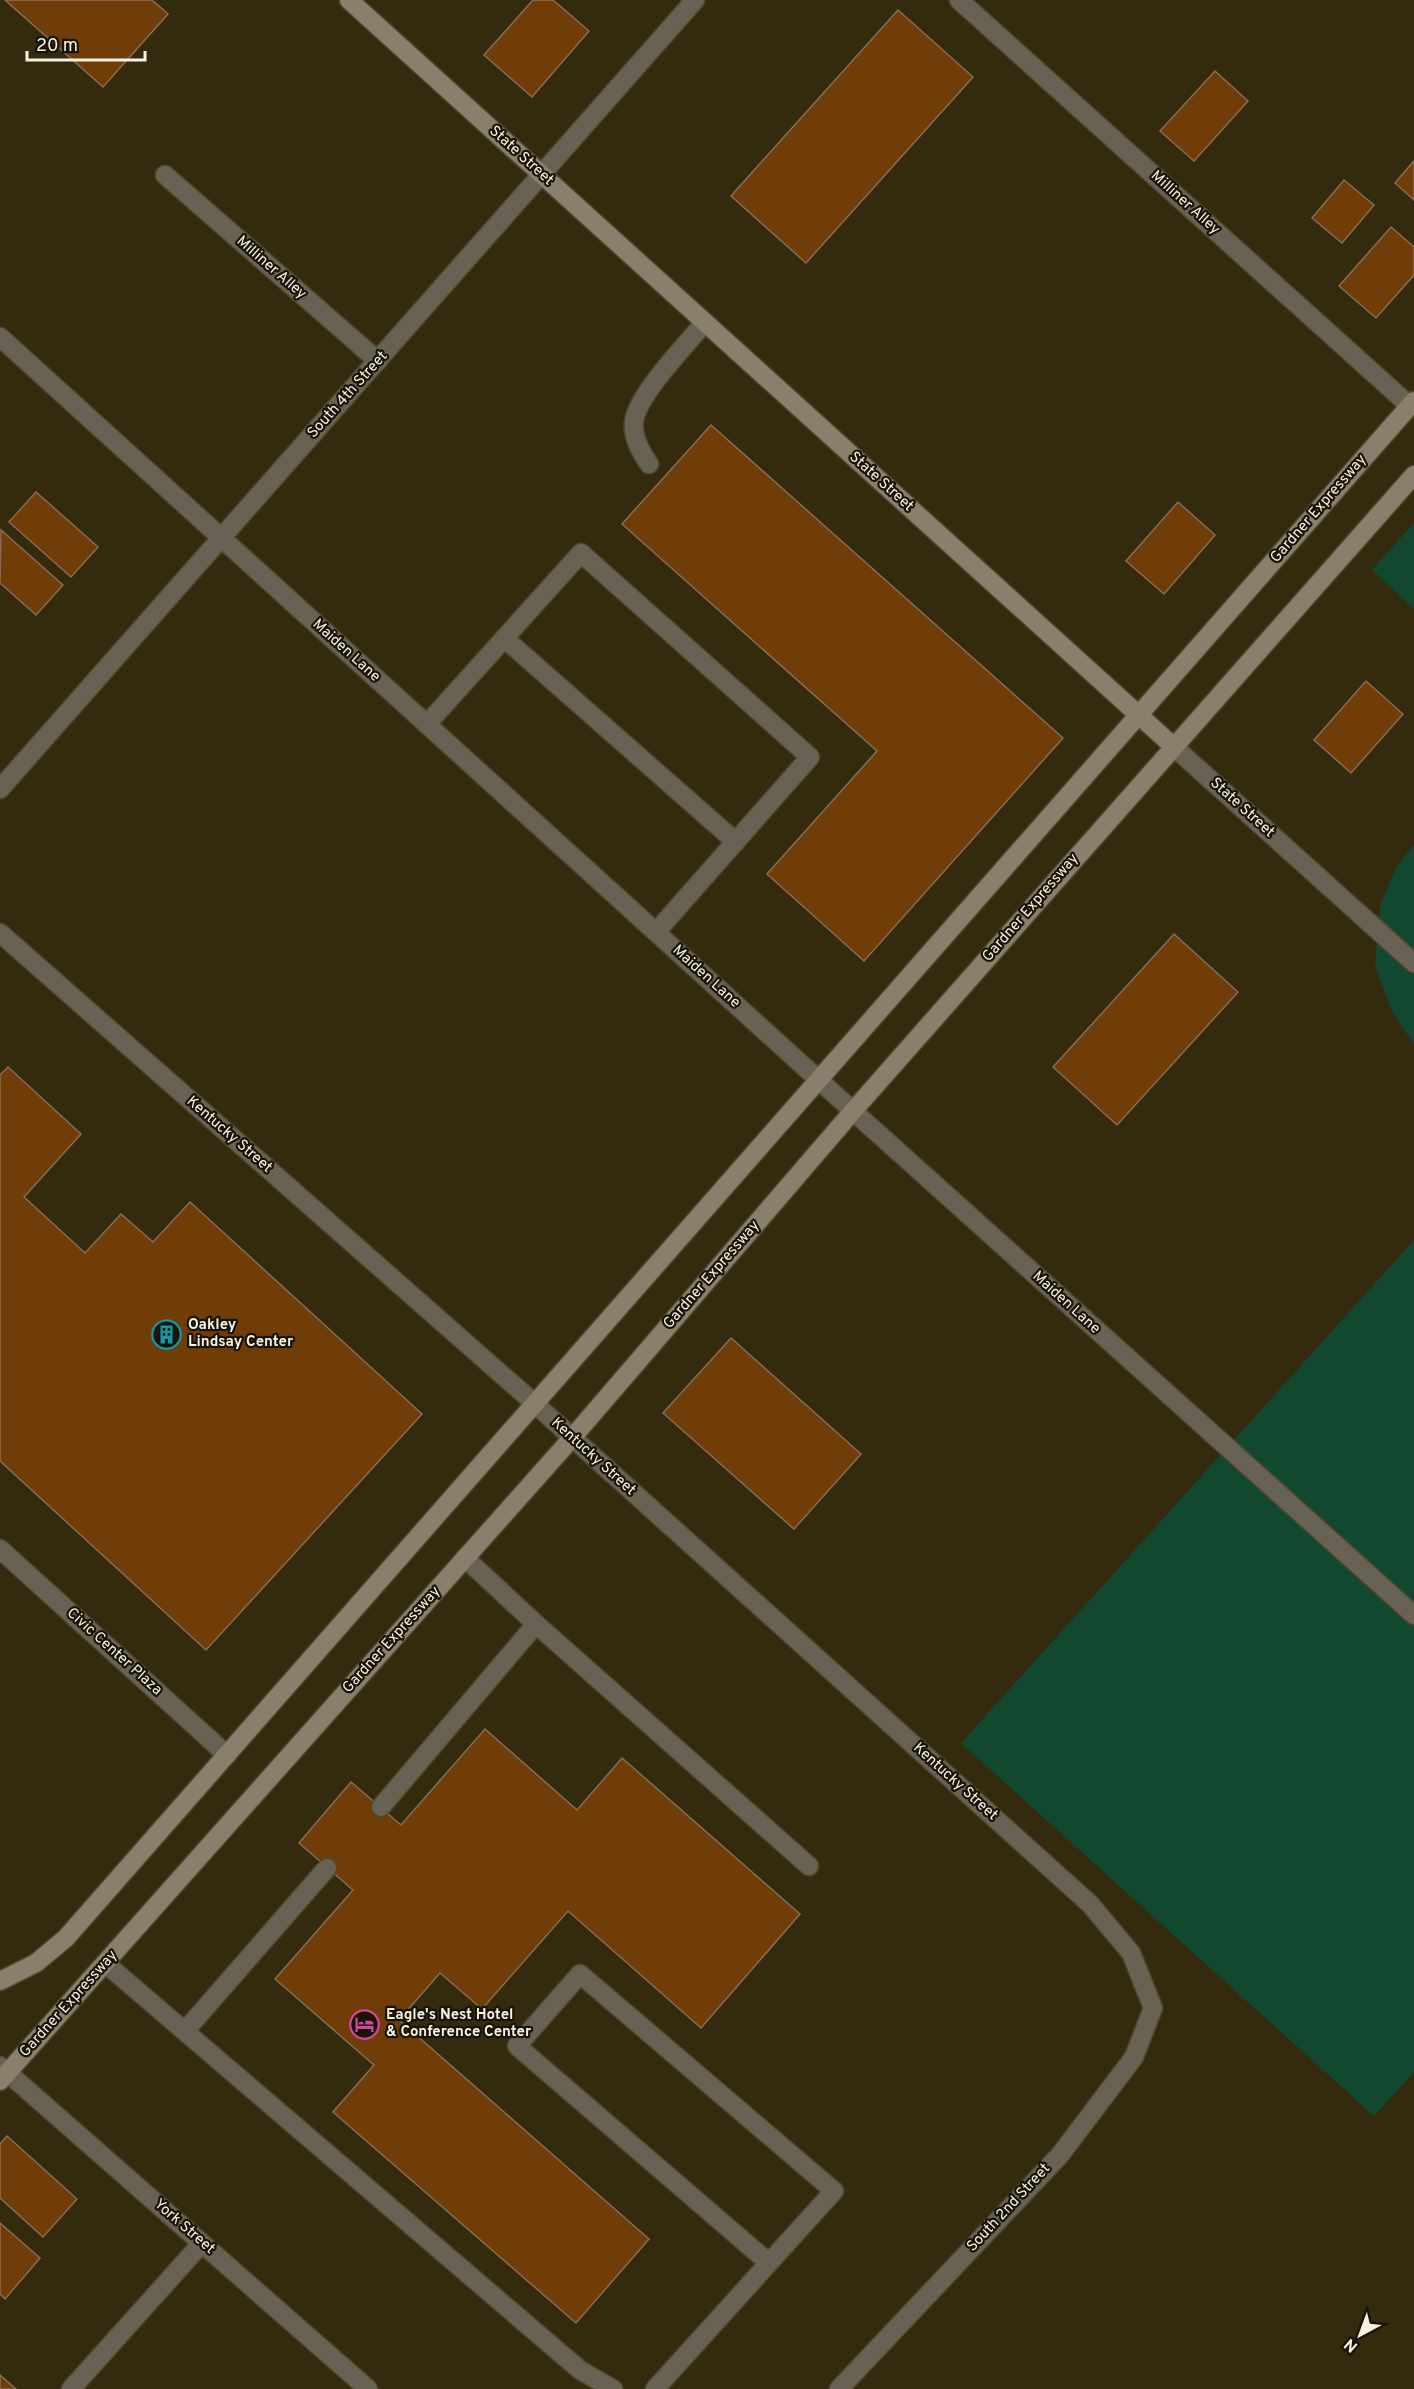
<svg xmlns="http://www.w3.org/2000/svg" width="1414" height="2389" viewBox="0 0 1414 2389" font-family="Overpass,sans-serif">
  <rect width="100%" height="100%" fill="#342b0f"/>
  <!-- green -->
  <path fill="#124830" d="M 1414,523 L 1414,609 L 1372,570 Z
    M 1414,845 L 1414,1044 L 1392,1012 L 1375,966 L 1380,906 L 1396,867 Z
    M 1414,1240 L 1414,2072 L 1374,2116 L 961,1743 Z"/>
  <!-- building -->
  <path fill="#703d09" stroke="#876c58" stroke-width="1.5" d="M 5,0 L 152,0 L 168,14 L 103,87 Z
    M 533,0 L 553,0 L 589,31 L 532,97 L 484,55 Z
    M 898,10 L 973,77 L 806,263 L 731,196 Z
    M 1215,71 L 1248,101 L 1194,161 L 1160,131 Z
    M 1414,161 L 1414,200 L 1395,183 Z
    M 1344,180 L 1374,205 L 1342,243 L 1312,218 Z
    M 1391,227 L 1414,247 L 1414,275 L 1376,318 L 1339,286 Z
    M 711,425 L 1063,738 L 864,961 L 767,874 L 877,751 L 622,524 Z
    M 36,492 L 98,547 L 71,577 L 9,522 Z
    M 1178,502 L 1215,535 L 1164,594 L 1126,561 Z
    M 1,530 L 63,585 L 36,615 L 0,583 Z
    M 1366,681 L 1403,714 L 1351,773 L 1314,740 Z
    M 1174,934 L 1238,992 L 1117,1125 L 1053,1067 Z
    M 8,1067 L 81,1134 L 24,1197 L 85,1253 L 121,1214 L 153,1242 L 190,1202 L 422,1414 L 206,1650 L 0,1461 L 0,1075 Z
    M 731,1338 L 861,1454 L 794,1529 L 663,1413 Z
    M 485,1729 L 577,1810 L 622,1758 L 800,1914 L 701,2028 L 568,1911 L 482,2009 L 440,1973 L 399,2020 L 649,2239 L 576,2323 L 333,2112 L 374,2065 L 275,1979 L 353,1890 L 299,1843 L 351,1782 L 401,1825 Z
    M 7,2136 L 77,2199 L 43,2237 L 0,2198 L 0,2144 Z
    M 0,2223 L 40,2258 L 5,2299 L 0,2294 Z
    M 0,2375 L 16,2389 L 0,2389 Z"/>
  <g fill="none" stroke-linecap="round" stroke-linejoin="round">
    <defs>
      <path id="lane" d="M 959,0 L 1410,406
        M 165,175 L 378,361
        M 649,464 C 641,452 632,437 634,421 C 638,394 686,345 705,322
        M 504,638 L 736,842
        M 427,724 L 581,553 L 810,757 L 656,932
        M 465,1558 L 536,1624
        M 381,1807 L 536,1624 L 809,1866
        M 105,1963 L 580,2370 L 613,2389
        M 185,2031 L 327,1868
        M 655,2389 L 834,2191 L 580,1974 L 517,2046 L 769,2263"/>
      <path id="street" d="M 0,337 L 853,1111 L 1414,1615
        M 1174,747 L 1414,963
        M 0,789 L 695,0
        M 0,933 L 534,1403 L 1090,1904 L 1131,1953 L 1153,2008 L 1134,2057 L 1060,2155 L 839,2389
        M 0,1549 L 227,1755
        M 0,2066 L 368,2389
        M 71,2389 L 202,2243"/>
      <path id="secondary" d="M 349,0 L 1174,747
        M 0,1981 L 36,1963 L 66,1938 L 1414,401
        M 0,2081 L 572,1438 L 853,1111 L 1414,475"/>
    </defs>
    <!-- lane casing -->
    <use href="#lane" stroke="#4f472c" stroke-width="21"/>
    <!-- street casing -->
    <use href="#street" stroke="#4f472c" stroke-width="21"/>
    <!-- secondary casing -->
    <use href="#secondary" stroke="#4f472c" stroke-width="21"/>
    <!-- lane -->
    <use href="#lane" stroke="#686255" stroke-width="18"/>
    <!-- street -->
    <use href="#street" stroke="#686255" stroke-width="18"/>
    <!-- secondary -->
    <use href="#secondary" stroke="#897f6c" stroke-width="18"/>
  </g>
  <!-- icons -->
  <defs>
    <symbol id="building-ring" viewBox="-11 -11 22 22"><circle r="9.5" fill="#181408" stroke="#0f9aa8" stroke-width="1.5"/><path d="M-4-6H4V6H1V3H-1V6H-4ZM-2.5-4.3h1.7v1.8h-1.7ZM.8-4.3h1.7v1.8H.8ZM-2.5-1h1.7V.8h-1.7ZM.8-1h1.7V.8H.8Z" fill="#0f9aa8"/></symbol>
    <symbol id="hotel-ring" viewBox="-11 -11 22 22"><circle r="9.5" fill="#181408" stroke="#d1479c" stroke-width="1.5"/><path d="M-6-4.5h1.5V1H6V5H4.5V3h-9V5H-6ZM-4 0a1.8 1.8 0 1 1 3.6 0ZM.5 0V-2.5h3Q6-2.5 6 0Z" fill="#d1479c"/></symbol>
  </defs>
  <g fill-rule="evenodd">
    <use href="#building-ring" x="150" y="1318" width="33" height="33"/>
    <use href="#hotel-ring" x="348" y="2008" width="33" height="33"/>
  </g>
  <g text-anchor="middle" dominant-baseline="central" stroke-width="4.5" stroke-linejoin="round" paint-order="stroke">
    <!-- street labels -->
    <g font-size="15" fill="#f6f1e1" stroke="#181408">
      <text transform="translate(521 156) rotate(42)">State Street</text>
      <text transform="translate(1185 203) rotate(42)">Milliner Alley</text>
      <text transform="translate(271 268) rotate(41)">Milliner Alley</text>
      <text transform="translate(348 395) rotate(-48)">South 4th Street</text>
      <text transform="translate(881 482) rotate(42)">State Street</text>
      <text transform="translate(1319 509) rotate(-49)">Gardner Expressway</text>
      <text transform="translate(346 651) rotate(42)">Maiden Lane</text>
      <text transform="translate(1242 808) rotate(42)">State Street</text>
      <text transform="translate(1031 908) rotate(-49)">Gardner Expressway</text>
      <text transform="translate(706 977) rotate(42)">Maiden Lane</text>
      <text transform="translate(229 1135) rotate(41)">Kentucky Street</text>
      <text transform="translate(712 1275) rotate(-49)">Gardner Expressway</text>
      <text transform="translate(1066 1303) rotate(42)">Maiden Lane</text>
      <text transform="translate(593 1457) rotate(42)">Kentucky Street</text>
      <text transform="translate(392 1640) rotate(-48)">Gardner Expressway</text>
      <text transform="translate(114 1652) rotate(42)">Civic Center Plaza</text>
      <text transform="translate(955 1782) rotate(42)">Kentucky Street</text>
      <text transform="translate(69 2004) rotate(-48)">Gardner Expressway</text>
      <text transform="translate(1009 2208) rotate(-47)">South 2nd Street</text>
      <text transform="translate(184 2227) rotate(41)">York Street</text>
    </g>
    <!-- poi labels -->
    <g font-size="15" font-weight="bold" fill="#f6f1e1" stroke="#181408" text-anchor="start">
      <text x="188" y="1325">Oakley<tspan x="188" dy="17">Lindsay Center</tspan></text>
      <text x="386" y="2015">Eagle's Nest Hotel<tspan x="386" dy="17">&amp; Conference Center</tspan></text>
    </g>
  </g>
  <!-- north arrow -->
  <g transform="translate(1360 2335) rotate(221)" stroke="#181408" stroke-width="4.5" paint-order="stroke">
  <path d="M0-4.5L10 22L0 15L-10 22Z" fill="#f6f1e1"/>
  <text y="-9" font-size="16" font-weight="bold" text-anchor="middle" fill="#f6f1e1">N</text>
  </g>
  <!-- scale -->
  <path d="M27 51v9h118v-9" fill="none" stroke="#f6f1e1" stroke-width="3"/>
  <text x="36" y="51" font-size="18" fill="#f6f1e1" stroke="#181408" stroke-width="4.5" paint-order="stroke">20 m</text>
</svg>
